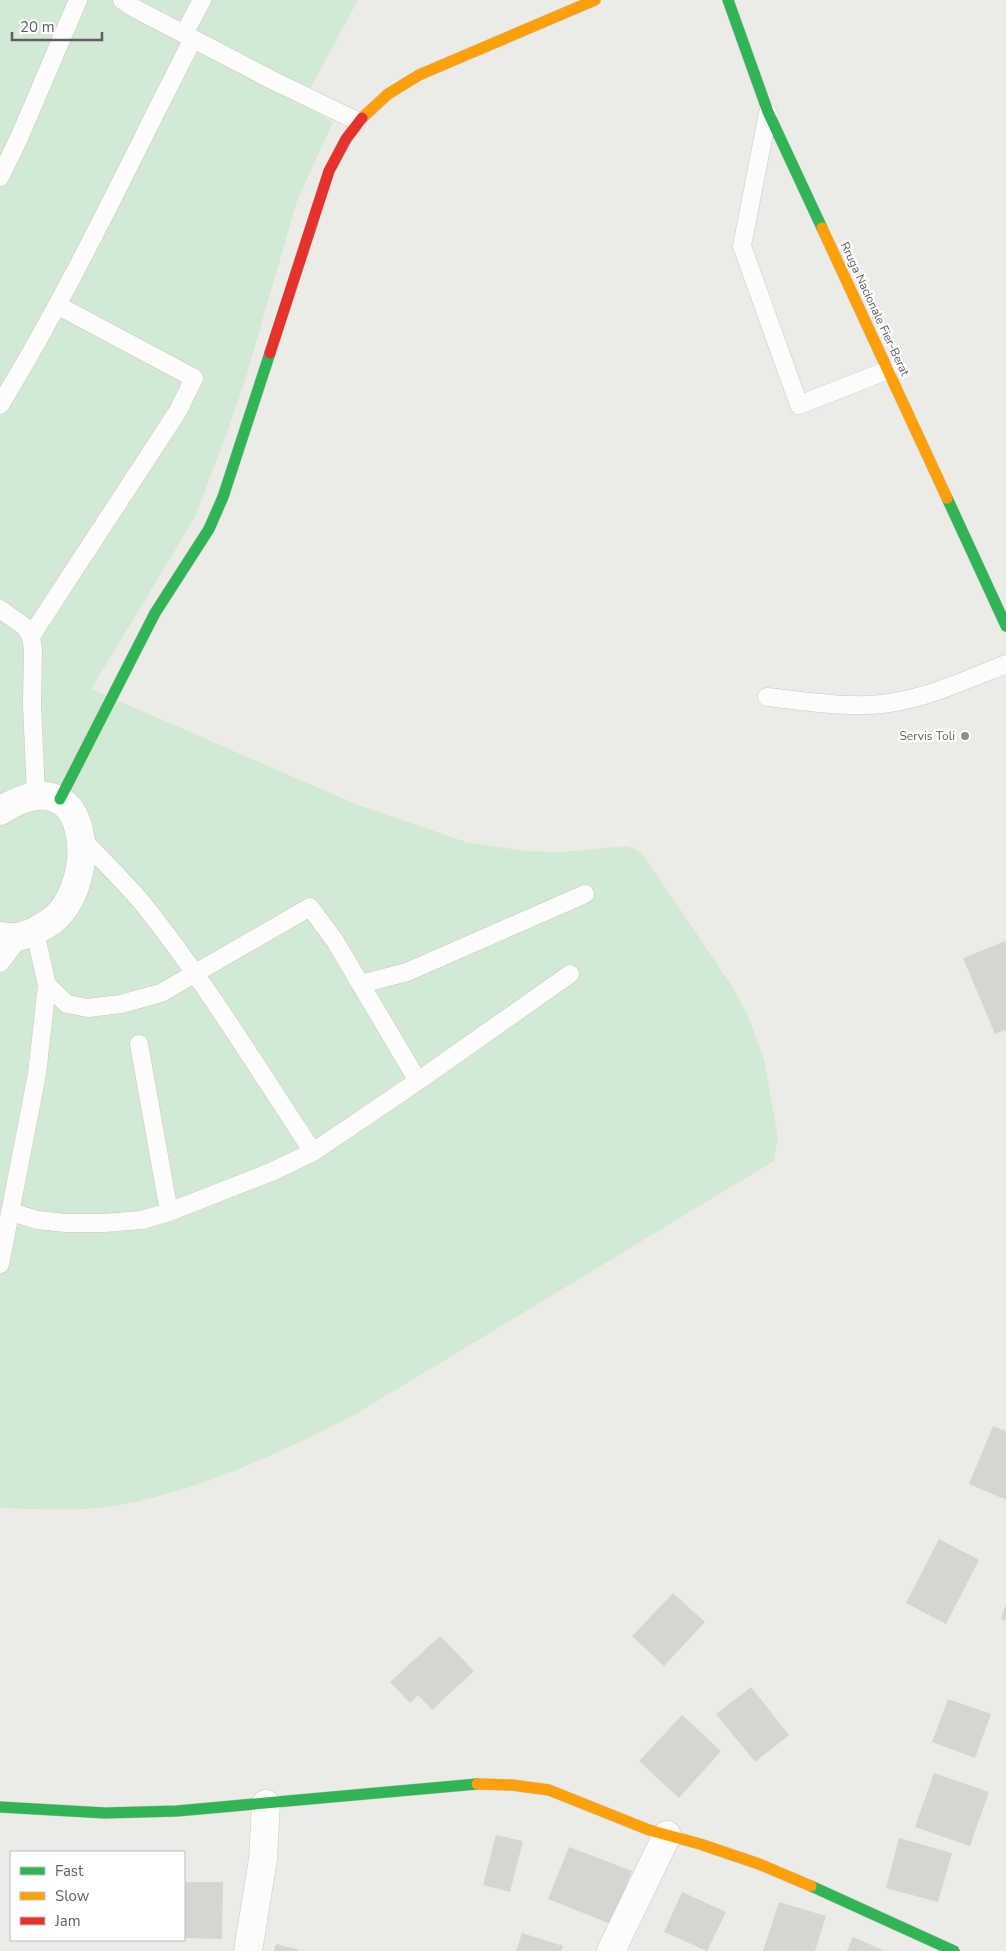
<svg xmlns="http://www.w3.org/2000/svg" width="1006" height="1951" viewBox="0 0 1006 1951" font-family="'Nunito Sans',sans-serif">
  <rect width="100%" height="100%" fill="#ecece6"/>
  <!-- green -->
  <path fill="#d2ead4" d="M 0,0 L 358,0 L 302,104 L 333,122 L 297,201 L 245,381 L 220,452 L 194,519 L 91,689 L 358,805 L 466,842 L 525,851 L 560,852 L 627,846 L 636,849 L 646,859 L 732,986 L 748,1016 L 764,1059 L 778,1138 L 774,1161 L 356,1414 C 279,1453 201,1491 114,1506 C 77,1512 38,1509 0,1508 Z"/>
  <!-- building -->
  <path fill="#d6d5d1" d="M 1006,941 L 1006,1030 L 995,1034 L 963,958 Z
    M 993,1426 L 1006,1431 L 1006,1500 L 969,1484 Z
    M 939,1539 L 979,1560 L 946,1624 L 906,1603 Z
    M 673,1593 L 705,1622 L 664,1666 L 632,1636 Z
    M 1006,1604 L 1006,1621 L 1001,1619 Z
    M 440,1636 L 474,1671 L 432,1710 L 418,1695 L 410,1703 L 390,1682 Z
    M 751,1687 L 789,1735 L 755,1762 L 716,1714 Z
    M 948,1699 L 991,1714 L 975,1758 L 932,1742 Z
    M 682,1715 L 721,1751 L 679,1798 L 639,1761 Z
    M 934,1773 L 989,1792 L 970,1846 L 915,1827 Z
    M 496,1835 L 523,1841 L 510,1892 L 483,1885 Z
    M 899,1838 L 952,1853 L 938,1902 L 886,1888 Z
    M 569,1847 L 632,1871 L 611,1924 L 548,1899 Z
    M 184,1882 L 223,1882 L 222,1939 L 184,1938 Z
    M 682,1892 L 726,1912 L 707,1951 L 664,1932 Z
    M 779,1902 L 826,1916 L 815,1951 L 763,1951 Z
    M 522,1933 L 563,1946 L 561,1951 L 516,1951 Z
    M 853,1937 L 885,1951 L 847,1951 Z
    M 276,1944 L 299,1950 L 299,1951 L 274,1951 Z"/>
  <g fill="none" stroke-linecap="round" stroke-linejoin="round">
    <defs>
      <path id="lane" d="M 122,0 L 134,8 L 270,79 L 357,121
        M 184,34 L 202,0
        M 768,113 L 742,246 L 799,405 L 888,370
        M 0,177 L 19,138 L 78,0
        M 0,405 C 72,287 130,161 193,39
        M 0,609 L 25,627 L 31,636 L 33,650 L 32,704 L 36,795
        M 31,636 L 178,411 L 194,378 L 57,305
        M 767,697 C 807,701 849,709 889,703 C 930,697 968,679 1006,664
        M 79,836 C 101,859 124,881 144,905 C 206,983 258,1069 313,1152
        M 35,932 L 47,985
        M 0,963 L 20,937
        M 361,984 L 407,972 L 585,894
        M 139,1044 L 169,1212
        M 11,1212 L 37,1220 L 66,1223 L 104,1223 L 142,1220 L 169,1212 L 271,1172 L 313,1152 L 418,1081 L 570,974
        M 0,1264 L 37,1074 L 47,985 L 67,1004 L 88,1008 L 121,1004 L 161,993 L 310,907 L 335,941 L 418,1081"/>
      <path id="street" d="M 0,811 C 91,752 101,880 53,920 C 49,923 44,926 40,928 C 29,936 13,939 0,936
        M 248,1951 L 263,1859 L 266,1804
        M 611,1951 L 667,1835"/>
      <path id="fast" d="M 728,0 L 768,112 L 822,228
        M 947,498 L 1006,626
        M 60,799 L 155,613 L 209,529 L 223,497 L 270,353
        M 0,1807 L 105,1813 L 177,1811 L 477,1784
        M 811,1886 L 954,1951"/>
      <path id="slow" d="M 362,118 L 388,94 L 419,75 L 595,0
        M 822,228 L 947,498
        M 477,1784 L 512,1785 L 549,1790 L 649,1830 L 700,1844 L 759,1864 L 811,1886"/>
      <path id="jam" d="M 270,353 L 329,171 L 346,139 L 362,118"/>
    </defs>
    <!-- lane casing -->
    <use href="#lane" stroke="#c8c8c7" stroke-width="19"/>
    <!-- street casing -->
    <use href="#street" stroke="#c8c8c7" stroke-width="29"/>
    <!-- fast casing -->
    <use href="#fast" stroke="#c9caca" stroke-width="12"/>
    <!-- slow casing -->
    <use href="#slow" stroke="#c9caca" stroke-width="12"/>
    <!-- jam casing -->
    <use href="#jam" stroke="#c9caca" stroke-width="12"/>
    <!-- lane -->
    <use href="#lane" stroke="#fcfcfb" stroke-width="18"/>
    <!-- street -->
    <use href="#street" stroke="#fcfcfb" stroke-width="28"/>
    <!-- fast -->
    <use href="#fast" stroke="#30b455" stroke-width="11"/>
    <!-- slow -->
    <use href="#slow" stroke="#ff9f0a" stroke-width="11"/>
    <!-- jam -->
    <use href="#jam" stroke="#e5322d" stroke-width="11"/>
  </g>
  <!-- markers -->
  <circle fill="#8e9092" stroke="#fff" stroke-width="2" cx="965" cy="736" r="5"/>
  <g text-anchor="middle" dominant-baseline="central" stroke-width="4.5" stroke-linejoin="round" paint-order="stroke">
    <!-- street labels -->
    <g font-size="12" fill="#5b5e65" stroke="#fff">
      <text transform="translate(875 309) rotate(65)">Rruga Nacionale Fier-Berat</text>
    </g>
    <!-- poi labels -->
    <g font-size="12" fill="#5b5e65" stroke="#fff" text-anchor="end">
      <text x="955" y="736">Servis Toli</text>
    </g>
  </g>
  <!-- legend -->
  <rect x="10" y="1851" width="175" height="90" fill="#ffffff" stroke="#bdbfc1"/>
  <rect x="20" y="1867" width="25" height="8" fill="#30b455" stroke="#bdbfc1"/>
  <text x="55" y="1876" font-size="15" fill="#5b5e65">Fast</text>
  <rect x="20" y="1892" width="25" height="8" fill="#ff9f0a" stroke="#bdbfc1"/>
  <text x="55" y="1901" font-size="15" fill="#5b5e65">Slow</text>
  <rect x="20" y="1917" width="25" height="8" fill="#e5322d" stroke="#bdbfc1"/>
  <text x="55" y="1926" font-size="15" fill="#5b5e65">Jam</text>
  <!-- scale -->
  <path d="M12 32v8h90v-8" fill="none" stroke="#5b5e65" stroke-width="2.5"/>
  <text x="20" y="32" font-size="15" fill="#5b5e65" stroke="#ffffff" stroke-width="4" paint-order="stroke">20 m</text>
</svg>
